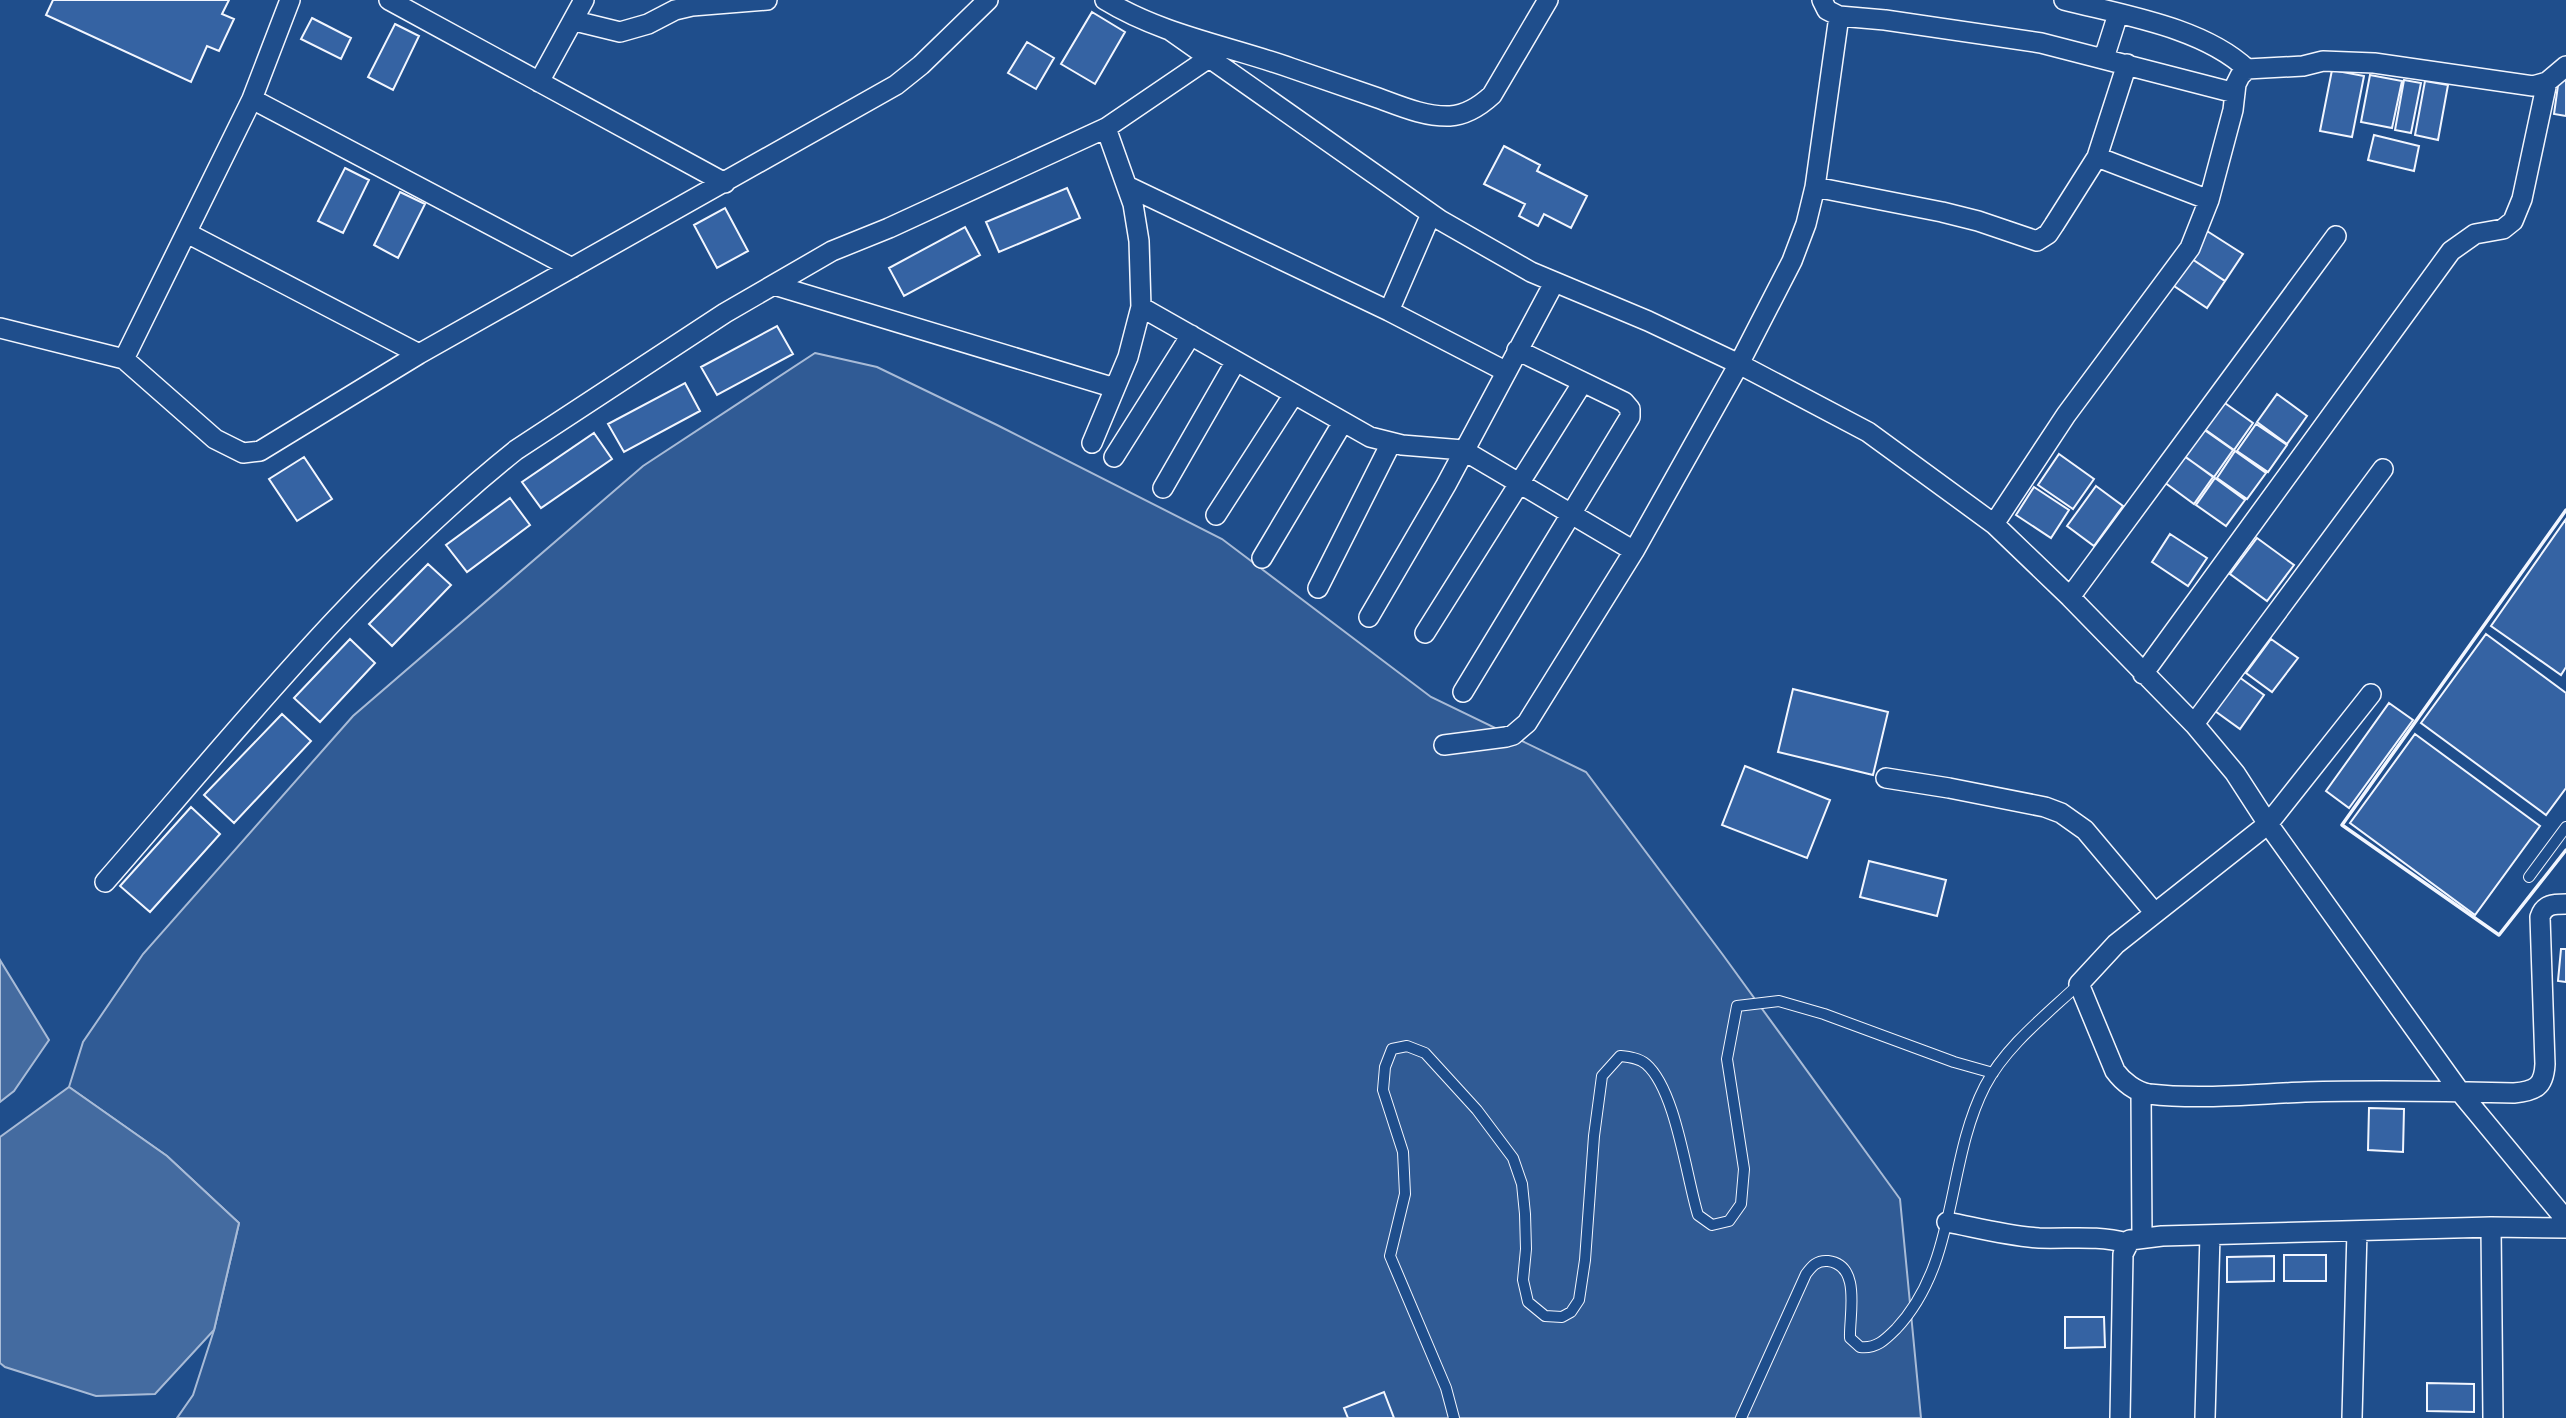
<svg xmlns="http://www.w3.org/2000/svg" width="2566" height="1418" viewBox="0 0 2566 1418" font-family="'Open Sans',sans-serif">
  <rect width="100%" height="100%" fill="#1f4e8c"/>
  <!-- built -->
  <path fill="#305b95" stroke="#a8bbd7" stroke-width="2" d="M 815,353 L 877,367 L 997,425 L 1222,539 L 1431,697 L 1586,772 L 1723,955 L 1900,1199 L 1921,1418 L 177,1418 L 193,1395 L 214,1330 L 239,1223 L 167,1156 L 69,1087 L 83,1042 L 143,954 L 353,716 L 643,466 Z"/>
  <!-- water -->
  <path fill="#446ba0" stroke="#a8bbd7" stroke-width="2" d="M 0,960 L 49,1040 L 14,1091 L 0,1102 Z
    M 69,1087 L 167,1156 L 239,1223 L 214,1330 L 155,1394 L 96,1396 L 5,1367 L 0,1363 L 0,1137 Z"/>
  <!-- building -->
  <path fill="#3563a3" stroke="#f2f6ff" stroke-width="2" d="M 53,0 L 229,0 L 222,14 L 234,19 L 219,51 L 207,46 L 191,82 L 46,15 Z
    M 1092,12 L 1125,32 L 1095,84 L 1061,64 Z
    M 312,18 L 351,38 L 341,59 L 301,39 Z
    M 395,24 L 419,36 L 393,90 L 368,77 Z
    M 1027,42 L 1054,58 L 1036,89 L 1008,73 Z
    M 2332,70 L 2364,76 L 2352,137 L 2320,131 Z
    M 2560,71 L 2566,72 L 2566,116 L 2554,114 Z
    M 2370,75 L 2402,81 L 2392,128 L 2361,122 Z
    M 2404,80 L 2421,83 L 2411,133 L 2395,130 Z
    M 2425,81 L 2448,85 L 2438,140 L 2415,135 Z
    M 2374,135 L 2419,146 L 2414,171 L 2368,160 Z
    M 1504,146 L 1540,165 L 1537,171 L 1587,196 L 1571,228 L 1544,214 L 1538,226 L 1519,216 L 1525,204 L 1484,184 Z
    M 345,168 L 369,180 L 343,233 L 318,221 Z
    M 1067,188 L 1080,218 L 999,252 L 986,222 Z
    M 400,192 L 425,204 L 398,258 L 374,245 Z
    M 725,208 L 748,251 L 717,268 L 694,225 Z
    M 965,227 L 980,255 L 904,296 L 889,268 Z
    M 2207,231 L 2243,254 L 2225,281 L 2189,257 Z
    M 2189,257 L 2225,281 L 2207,308 L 2171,284 Z
    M 777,326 L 793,354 L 717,395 L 701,367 Z
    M 685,383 L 700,411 L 624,452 L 608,424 Z
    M 2277,394 L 2307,416 L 2287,444 L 2257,422 Z
    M 2222,401 L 2253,423 L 2234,450 L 2203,428 Z
    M 2256,424 L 2287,445 L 2268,472 L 2237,451 Z
    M 2203,429 L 2233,450 L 2214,477 L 2184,456 Z
    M 594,433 L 612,459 L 541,508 L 522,482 Z
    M 2235,451 L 2266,473 L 2247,499 L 2217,478 Z
    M 2059,454 L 2094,479 L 2073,509 L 2038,485 Z
    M 2183,455 L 2213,477 L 2194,504 L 2164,482 Z
    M 304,457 L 332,499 L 297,521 L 269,479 Z
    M 2215,478 L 2245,500 L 2226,526 L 2196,505 Z
    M 2096,486 L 2123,506 L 2094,546 L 2067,526 Z
    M 2034,487 L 2069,510 L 2051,538 L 2016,515 Z
    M 510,498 L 530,525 L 467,572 L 446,545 Z
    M 2566,519 L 2566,667 L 2561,675 L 2491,626 Z
    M 2170,534 L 2207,558 L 2188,586 L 2152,562 Z
    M 2257,538 L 2294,565 L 2267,601 L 2230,574 Z
    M 428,564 L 451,585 L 392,646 L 369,624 Z
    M 2486,634 L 2566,693 L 2566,788 L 2546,815 L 2421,723 Z
    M 350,639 L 375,663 L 320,722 L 294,698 Z
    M 2271,639 L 2298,658 L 2272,692 L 2246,673 Z
    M 2239,677 L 2264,695 L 2240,729 L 2215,711 Z
    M 1793,689 L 1888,712 L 1873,775 L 1778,752 Z
    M 2389,703 L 2413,720 L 2349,808 L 2326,791 Z
    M 282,714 L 311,741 L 234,823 L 204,795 Z
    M 2415,734 L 2540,826 L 2475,915 L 2350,823 Z
    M 1745,766 L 1830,800 L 1807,858 L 1722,825 Z
    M 191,807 L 220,834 L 150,912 L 120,886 Z
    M 1869,861 L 1946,880 L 1937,916 L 1860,897 Z
    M 2561,949 L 2566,949 L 2566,982 L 2558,981 Z
    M 2369,1108 L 2404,1109 L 2403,1152 L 2368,1150 Z
    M 2284,1255 L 2326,1255 L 2326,1281 L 2284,1281 Z
    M 2274,1256 L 2274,1281 L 2227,1282 L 2227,1257 Z
    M 2065,1317 L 2104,1317 L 2105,1347 L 2065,1348 Z
    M 2427,1383 L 2474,1384 L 2474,1412 L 2427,1411 Z
    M 1384,1392 L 1394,1418 L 1348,1418 L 1344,1408 Z"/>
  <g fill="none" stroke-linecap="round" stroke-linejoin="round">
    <defs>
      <path id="service" d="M 2529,877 L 2566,827
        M 1454,1418 L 1446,1388 L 1390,1256 L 1405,1194 L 1403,1152 L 1383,1090 L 1385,1067 L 1392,1049 L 1407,1046 L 1425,1053 L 1477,1110 L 1513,1158 L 1522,1184 L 1525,1214 L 1526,1249 L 1523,1280 L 1528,1302 L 1545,1316 L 1562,1317 L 1571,1312 L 1579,1300 L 1585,1260 L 1594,1136 L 1602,1076 L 1620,1056 C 1629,1057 1639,1058 1646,1064 C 1676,1090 1686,1176 1698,1215 L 1712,1225 L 1729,1221 L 1741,1204 L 1744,1169 L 1727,1059 L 1737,1006 L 1779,1001 L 1824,1014 L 1954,1062 L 1993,1073
        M 1741,1418 L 1806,1274 C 1812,1266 1817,1260 1828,1261 C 1862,1265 1849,1315 1850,1338 L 1860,1347 C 1876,1349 1885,1340 1896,1329 C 1959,1262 1945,1164 1985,1086 C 2006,1046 2046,1015 2079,984"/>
      <path id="minor" d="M 389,0 L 725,183
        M 1105,0 C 1162,35 1229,46 1291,68 C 1320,78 1349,88 1378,98 C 1400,106 1425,117 1450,116 C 1467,115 1480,106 1492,95 L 1548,0
        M 1822,0 L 1827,10 L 1839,16 L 1885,20 L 2041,43 L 2235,93
        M 2064,0 C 2122,15 2202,27 2247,69
        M 575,21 L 620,32 L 648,24 L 675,10 L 692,6 L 767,0
        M 1171,31 L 1440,220 L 1531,272 L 1648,321 L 1739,364 L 1868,432 L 1994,524 L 2070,597 L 2194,724 L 2235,773 L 2268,824 L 2460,1092 L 2566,1220
        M 2104,58 L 2118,14
        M 539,82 L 584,0
        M 252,99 L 572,268
        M 2097,157 L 2209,200
        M 1127,186 L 1389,311 L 1505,371
        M 1815,187 L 1942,212 L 1978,221 L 2037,241 L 2048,234 L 2054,225 L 2097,157 L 2127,64
        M 187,233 L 419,354
        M 774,285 L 1115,388
        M 1141,307 L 1370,437 L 1402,445 L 1463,450 L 1634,551
        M 1389,311 L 1431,214
        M 0,328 L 124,359 L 215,439 L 243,453 L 260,451 L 419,354 L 896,85 L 921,65 L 988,0
        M 124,359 L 252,99 L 290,0
        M 1092,443 L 1128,357 L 1141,307 L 1139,241 L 1133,204 L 1106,128
        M 1114,457 L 1191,335
        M 1163,488 L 1236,361
        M 1216,515 L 1294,394
        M 1994,524 L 2066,415 L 2190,248 L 2209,200 L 2233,110 L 2236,84 L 2240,76 L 2247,69 L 2303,66 L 2323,61 L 2374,63 L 2533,86 L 2547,82 L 2566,66
        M 1262,558 L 1343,422
        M 1318,588 L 1391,443
        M 2070,597 L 2336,236
        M 1369,617 L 1446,485 L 1554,283
        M 1425,633 L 1583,382
        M 2143,674 L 2451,251 L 2475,234 L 2503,229 L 2513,221 L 2522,199 L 2547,82
        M 1463,692 L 1630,417 L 1630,409 L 1624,402 L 1517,350
        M 2371,694 L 2268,824 L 2116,944 L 2079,984 L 2115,1071 C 2123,1082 2136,1092 2149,1094 C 2200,1100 2254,1094 2305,1092 C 2374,1090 2444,1091 2514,1093 C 2535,1091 2544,1087 2545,1064 L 2540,917 C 2544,904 2554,904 2566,904
        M 2194,724 L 2383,469
        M 1444,745 L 1506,737 L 1513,735 L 1527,723 L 1634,551 L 1739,364 L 1792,261 L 1806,224 L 1815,187 L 1839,16
        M 1886,778 L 1949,788 L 2045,807 L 2061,813 L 2085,830 L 2154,912
        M 105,882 C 235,733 361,574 516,450 L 725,313 L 832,251 L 889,228 L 1106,128 L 1209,58
        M 2141,1092 L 2142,1237
        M 1947,1222 C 1978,1228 2008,1236 2039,1238 C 2070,1239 2097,1235 2127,1243
        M 2491,1227 L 2493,1418
        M 2120,1418 L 2123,1254 L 2130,1240 L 2162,1236 L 2491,1227 L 2566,1228
        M 2205,1418 L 2210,1235
        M 2352,1418 L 2357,1231"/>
    </defs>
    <!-- service casing -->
    <use href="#service" stroke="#f2f6ff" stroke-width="12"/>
    <!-- minor casing -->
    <use href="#minor" stroke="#f2f6ff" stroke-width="22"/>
    <!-- service -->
    <use href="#service" stroke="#1f4e8c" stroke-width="10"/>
    <!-- minor -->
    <use href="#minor" stroke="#1f4e8c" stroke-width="19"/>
    <!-- wall -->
    <path stroke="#f2f6ff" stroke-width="3.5" d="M 2566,510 L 2342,825 L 2499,935 L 2566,850"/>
  </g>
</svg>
